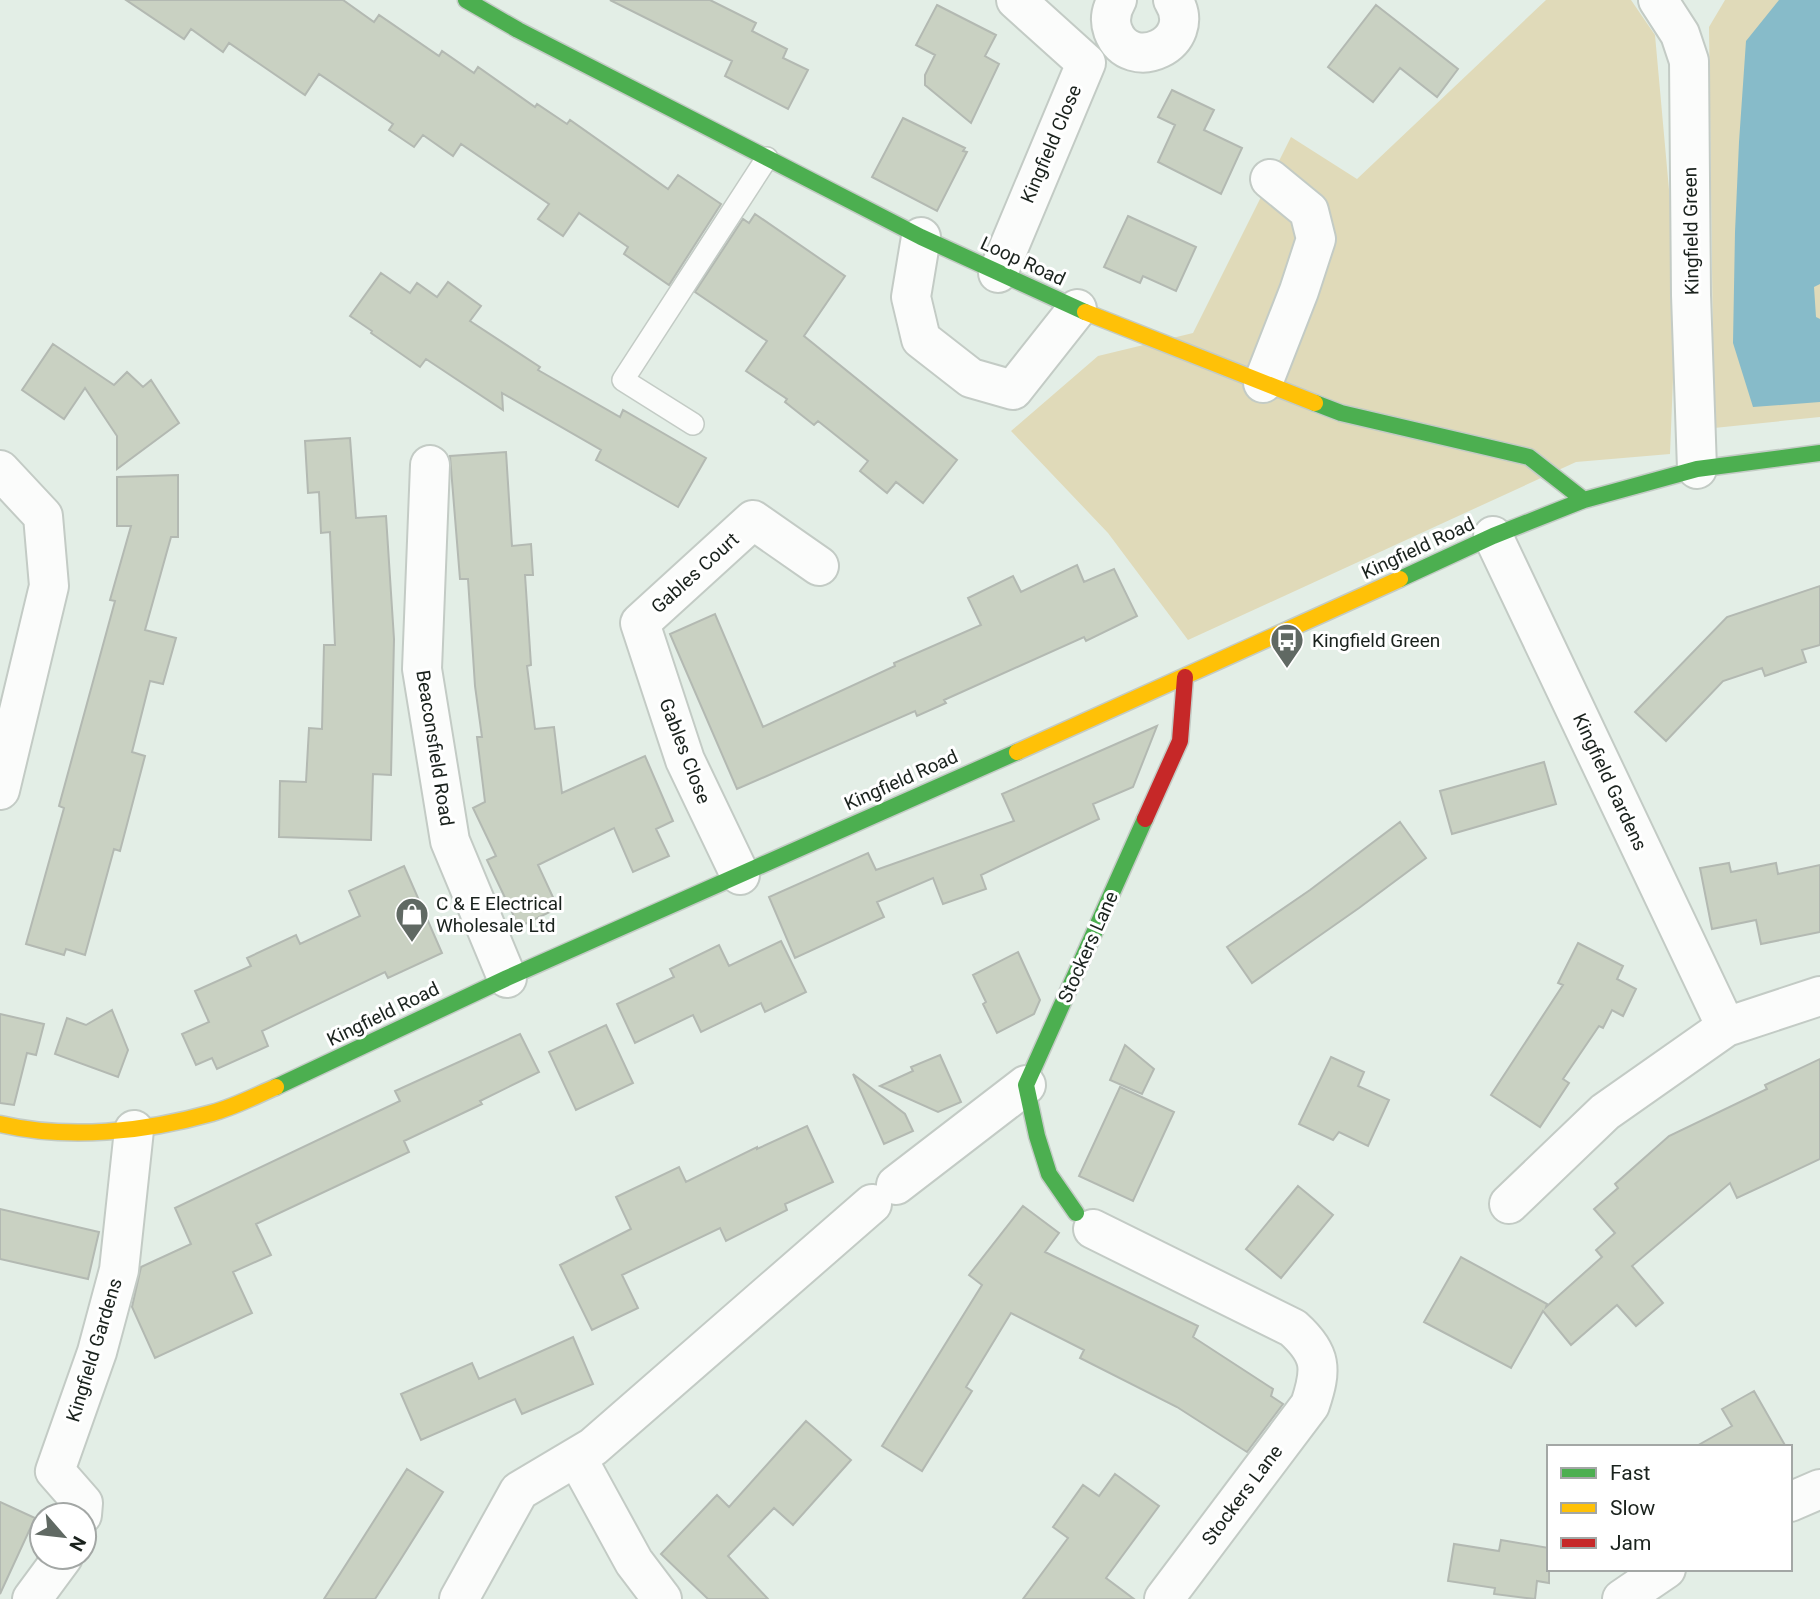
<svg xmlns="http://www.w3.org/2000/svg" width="1820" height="1599" viewBox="0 0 1820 1599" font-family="Roboto,sans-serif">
  <rect width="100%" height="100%" fill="#e3eee6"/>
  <!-- green -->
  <path fill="#e0dab9" d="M 1546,0 L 1631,0 L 1655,35 L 1677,278 L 1670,454 L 1576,462 L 1188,640 L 1108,533 L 1011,431 L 1098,356 L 1193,333 L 1291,137 L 1357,179 Z
    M 1725,0 L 1820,0 L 1820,417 L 1714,428 L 1709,27 Z"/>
  <!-- water -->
  <path fill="#87bbc9" d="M 1779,0 L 1820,0 L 1820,284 L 1814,287 L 1816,317 L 1820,319 L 1820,402 L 1753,407 L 1733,343 L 1735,232 L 1739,142 L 1746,41 Z"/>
  <!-- building -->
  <path fill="#c9d1c2" stroke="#b3b9b2" stroke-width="2" d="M 126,0 L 343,0 L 374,22 L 379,15 L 439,56 L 442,51 L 474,73 L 478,67 L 535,107 L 537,104 L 567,124 L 570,120 L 668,189 L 678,175 L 721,204 L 669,285 L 624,254 L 628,247 L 579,213 L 563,236 L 538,219 L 549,204 L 461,144 L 453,156 L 423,135 L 414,147 L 389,130 L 393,124 L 319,74 L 305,95 L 229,43 L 223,52 L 191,29 L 184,39 Z
    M 610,0 L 710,0 L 756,23 L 752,31 L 787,49 L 783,58 L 808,70 L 788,109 L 725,76 L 732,61 Z
    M 937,5 L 996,35 L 985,56 L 999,64 L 971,123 L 925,85 L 925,75 L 935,55 L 916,45 Z
    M 1376,5 L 1458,69 L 1437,97 L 1400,68 L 1373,102 L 1328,67 Z
    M 1172,90 L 1214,110 L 1204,130 L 1242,148 L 1221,194 L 1158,162 L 1175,125 L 1158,117 Z
    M 903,118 L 965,148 L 963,151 L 967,152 L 937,211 L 872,177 Z
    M 755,214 L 845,276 L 804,336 L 957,460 L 923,503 L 896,482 L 887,493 L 860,471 L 868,461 L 818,421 L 814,425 L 785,402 L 787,399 L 746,371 L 767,341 L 695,292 L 743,219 L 749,223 Z
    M 1128,216 L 1196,247 L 1176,291 L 1143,276 L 1140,283 L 1104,267 Z
    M 381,273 L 410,293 L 417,283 L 437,297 L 448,282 L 481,306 L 470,321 L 540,367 L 538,370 L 620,417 L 623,410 L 706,458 L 678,507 L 596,460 L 601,450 L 502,393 L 503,410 L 426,359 L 420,367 L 371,333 L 372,331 L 350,316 Z
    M 53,344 L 114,385 L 127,372 L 143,387 L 151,380 L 179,423 L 117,469 L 117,436 L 85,388 L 64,419 L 22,390 Z
    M 350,438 L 356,518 L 386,516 L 394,639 L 391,775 L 373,774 L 371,840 L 279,837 L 280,781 L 306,782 L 309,728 L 322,729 L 324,645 L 335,645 L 330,532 L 321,533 L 319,492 L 308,493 L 305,441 Z
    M 506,452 L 512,546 L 531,544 L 533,575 L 525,575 L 531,665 L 527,666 L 535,729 L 554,727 L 562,793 L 645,756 L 673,821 L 656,829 L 669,856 L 633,872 L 614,828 L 538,865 L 558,908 L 519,927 L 487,860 L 496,856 L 473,808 L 485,802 L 477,737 L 482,737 L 475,686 L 468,579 L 460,579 L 450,456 Z
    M 178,475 L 178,537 L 171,537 L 145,630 L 176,638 L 163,684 L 150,681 L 132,752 L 145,756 L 120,851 L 114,849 L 85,955 L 66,949 L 64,955 L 26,944 L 64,808 L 59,806 L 115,601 L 110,600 L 131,526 L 117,526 L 117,477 Z
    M 1077,565 L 1084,582 L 1114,569 L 1137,616 L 1086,641 L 1084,637 L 944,700 L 946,703 L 917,716 L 915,711 L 737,789 L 670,634 L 715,614 L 763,727 L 895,666 L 894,663 L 981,625 L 968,598 L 1013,576 L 1021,592 Z
    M 1820,586 L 1820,645 L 1802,650 L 1806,662 L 1765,676 L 1762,668 L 1723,681 L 1666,741 L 1635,712 L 1727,617 Z
    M 1157,726 L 1133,787 L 1093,804 L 1099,819 L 981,875 L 986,889 L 943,904 L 933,878 L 877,902 L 884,917 L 795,958 L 769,897 L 868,853 L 876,870 L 1014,821 L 1002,794 Z
    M 1544,762 L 1556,804 L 1452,834 L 1440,791 Z
    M 1400,822 L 1426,858 L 1359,908 L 1252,983 L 1227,947 L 1310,890 Z
    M 1729,863 L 1731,872 L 1776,863 L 1778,874 L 1820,865 L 1820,932 L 1761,944 L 1756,920 L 1712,929 L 1700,868 Z
    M 404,866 L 442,953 L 388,978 L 385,972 L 262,1031 L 268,1046 L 217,1069 L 212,1058 L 196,1065 L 182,1034 L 209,1022 L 195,991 L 251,966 L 247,958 L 296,935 L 300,944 L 360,916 L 349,891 Z
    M 781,941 L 806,992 L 765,1012 L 761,1003 L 701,1032 L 693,1015 L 635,1043 L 617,1004 L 674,977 L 670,969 L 719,945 L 729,966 Z
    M 1578,943 L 1623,966 L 1617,979 L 1636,989 L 1623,1016 L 1612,1010 L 1603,1028 L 1599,1026 L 1563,1079 L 1569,1083 L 1540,1127 L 1491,1095 L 1563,985 L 1558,983 Z
    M 1018,952 L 1040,1000 L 1034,1014 L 997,1033 L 983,1004 L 986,1002 L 973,975 Z
    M 112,1010 L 128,1050 L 118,1077 L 55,1054 L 67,1018 L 86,1025 Z
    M 0,1014 L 44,1024 L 36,1055 L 27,1053 L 14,1105 L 0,1103 Z
    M 606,1025 L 633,1083 L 576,1110 L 549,1052 Z
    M 520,1034 L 539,1072 L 480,1101 L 482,1104 L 404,1141 L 409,1152 L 256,1224 L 271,1255 L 233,1272 L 252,1313 L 155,1358 L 132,1307 L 141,1267 L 191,1244 L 175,1208 L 400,1101 L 395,1091 Z
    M 1125,1045 L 1154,1069 L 1142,1094 L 1110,1080 Z
    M 940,1055 L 961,1102 L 938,1112 L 880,1086 L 913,1071 L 911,1067 Z
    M 1331,1057 L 1364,1072 L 1358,1086 L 1389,1100 L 1368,1146 L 1339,1132 L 1333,1140 L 1299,1124 Z
    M 1820,1059 L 1820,1159 L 1737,1198 L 1730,1183 L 1632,1266 L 1663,1303 L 1636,1326 L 1617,1305 L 1571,1345 L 1543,1311 L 1511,1368 L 1424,1322 L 1461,1257 L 1547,1304 L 1546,1307 L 1602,1257 L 1596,1250 L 1615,1233 L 1594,1209 L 1618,1188 L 1615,1184 L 1669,1136 L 1767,1089 L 1765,1085 Z
    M 853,1074 L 905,1114 L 913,1131 L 884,1144 Z
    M 1120,1087 L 1174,1112 L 1133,1201 L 1079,1176 Z
    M 807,1126 L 833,1182 L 785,1204 L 787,1210 L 726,1241 L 720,1228 L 622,1275 L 638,1308 L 592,1330 L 560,1265 L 631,1229 L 616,1197 L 679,1167 L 686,1182 L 757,1147 L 757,1149 Z
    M 1298,1186 L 1333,1215 L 1281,1278 L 1246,1249 Z
    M 1023,1206 L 1059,1233 L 1045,1252 L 1198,1326 L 1193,1337 L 1273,1389 L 1271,1396 L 1283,1404 L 1247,1452 L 1177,1407 L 1080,1358 L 1084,1350 L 1011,1313 L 966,1387 L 972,1391 L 922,1471 L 882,1446 L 982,1285 L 969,1275 Z
    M 0,1209 L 99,1232 L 88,1279 L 0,1259 Z
    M 573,1337 L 593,1384 L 522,1414 L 515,1399 L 421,1440 L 401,1394 L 472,1363 L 479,1379 Z
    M 1754,1391 L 1786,1447 L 1695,1447 L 1732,1426 L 1722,1409 Z
    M 806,1421 L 851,1460 L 793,1525 L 774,1508 L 728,1556 L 768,1599 L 708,1599 L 661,1554 L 717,1495 L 729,1507 Z
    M 407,1469 L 443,1492 L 399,1562 L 375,1599 L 324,1599 Z
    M 1115,1474 L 1159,1506 L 1106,1578 L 1134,1599 L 1023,1599 L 1068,1538 L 1053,1527 L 1083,1485 L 1099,1496 Z
    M 0,1502 L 35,1518 L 0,1594 Z
    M 1501,1540 L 1549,1548 L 1549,1583 L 1537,1581 L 1535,1599 L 1494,1594 L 1495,1588 L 1448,1581 L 1454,1544 L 1499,1551 Z"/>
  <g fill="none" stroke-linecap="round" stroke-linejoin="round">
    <defs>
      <path id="lane" d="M 693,424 L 623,380 L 767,158"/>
      <path id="street" d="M 1117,0 C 1111,10 1109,20 1113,31 C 1130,76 1200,43 1173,0
        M 1658,0 L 1680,34 L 1689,61 L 1691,295 L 1697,469
        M 921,237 L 911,297 L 921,339 L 971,378 L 1013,390 L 1077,309
        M 998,273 L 1086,63 L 1016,0
        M 1263,383 L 1299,291 L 1316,239 L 1309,211 L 1270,179
        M 430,465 L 422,669 L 450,841 L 507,978
        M 0,470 L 43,516 L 49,586 L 0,790
        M 1493,536 L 1726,1027
        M 740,875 L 685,760 L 640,623 L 753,520 L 819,566
        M 896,1185 L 1026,1085
        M 1509,1204 L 1605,1112 L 1726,1027 L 1820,996
        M 1093,1229 L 1293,1328 C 1322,1354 1322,1369 1310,1405 L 1164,1599
        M 577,1458 L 634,1562 L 662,1599
        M 1790,1502 L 1820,1489
        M 82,1515 L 83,1503 L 55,1471 L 97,1352 L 119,1270 L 134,1130
        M 32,1599 L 63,1557
        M 459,1599 L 519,1491 L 593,1447 L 872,1204
        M 1622,1599 L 1666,1569"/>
      <path id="fast" d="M 466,0 L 518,30 L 921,237 L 1085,312
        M 1315,403 L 1341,413 L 1529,457 L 1584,500
        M 1400,579 L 1493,536 L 1584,500 L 1697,469 L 1820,453
        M 276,1087 L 507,978 L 1017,752
        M 1076,1213 L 1049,1174 L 1037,1136 L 1026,1085 L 1145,819"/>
      <path id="slow" d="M 1085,312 L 1315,403
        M 1017,752 L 1400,579
        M 0,1124 C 68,1140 145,1132 212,1113 C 234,1107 255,1096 276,1087"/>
      <path id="jam" d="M 1145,819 L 1180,741 L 1185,677"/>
    </defs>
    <!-- lane casing -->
    <use href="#lane" stroke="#c3cbc5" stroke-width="24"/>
    <!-- street casing -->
    <use href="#street" stroke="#c3cbc5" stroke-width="42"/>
    <!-- fast casing -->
    <use href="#fast" stroke="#c3cbc5" stroke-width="19"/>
    <!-- slow casing -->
    <use href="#slow" stroke="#c3cbc5" stroke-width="19"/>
    <!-- jam casing -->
    <use href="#jam" stroke="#c3cbc5" stroke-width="19"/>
    <!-- lane -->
    <use href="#lane" stroke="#fbfcfb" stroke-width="21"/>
    <!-- street -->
    <use href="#street" stroke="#fbfcfb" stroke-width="38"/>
    <!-- fast -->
    <use href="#fast" stroke="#4caf50" stroke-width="16"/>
    <!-- slow -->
    <use href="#slow" stroke="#ffc107" stroke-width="16"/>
    <!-- jam -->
    <use href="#jam" stroke="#c62828" stroke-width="16"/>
  </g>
  <!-- icons -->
  <defs>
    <symbol id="bus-pin" viewBox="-11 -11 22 30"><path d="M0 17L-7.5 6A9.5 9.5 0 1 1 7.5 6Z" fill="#606963" stroke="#fff"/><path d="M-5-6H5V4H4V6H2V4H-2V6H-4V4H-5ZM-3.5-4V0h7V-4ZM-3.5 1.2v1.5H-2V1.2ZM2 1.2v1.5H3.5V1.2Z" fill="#fff"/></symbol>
    <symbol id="shop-pin" viewBox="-11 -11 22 30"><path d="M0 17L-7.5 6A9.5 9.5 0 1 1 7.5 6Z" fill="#606963" stroke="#fff"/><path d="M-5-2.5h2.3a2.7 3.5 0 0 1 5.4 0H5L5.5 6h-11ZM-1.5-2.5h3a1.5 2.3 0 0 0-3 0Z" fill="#fff"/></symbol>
  </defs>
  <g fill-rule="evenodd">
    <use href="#bus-pin" x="1268" y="621" width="38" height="52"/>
    <use href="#shop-pin" x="393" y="895" width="38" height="52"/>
  </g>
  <g text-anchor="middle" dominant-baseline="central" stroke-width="6" stroke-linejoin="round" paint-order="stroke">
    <!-- street labels -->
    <g font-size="19" fill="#1a221d" stroke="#fff">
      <text transform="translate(1051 144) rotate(-67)">Kingfield Close</text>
      <text transform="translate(1691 231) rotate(-91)">Kingfield Green</text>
      <text transform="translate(1023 261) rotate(25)">Loop Road</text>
      <text transform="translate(1418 548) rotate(-25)">Kingfield Road</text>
      <text transform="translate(695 573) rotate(-42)">Gables Court</text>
      <text transform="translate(435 748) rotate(81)">Beaconsfield Road</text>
      <text transform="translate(685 751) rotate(69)">Gables Close</text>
      <text transform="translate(901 780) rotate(-24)">Kingfield Road</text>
      <text transform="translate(1610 782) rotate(65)">Kingfield Gardens</text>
      <text transform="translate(1088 947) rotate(-66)">Stockers Lane</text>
      <text transform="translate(383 1014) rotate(-26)">Kingfield Road</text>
      <text transform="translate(94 1350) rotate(-73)">Kingfield Gardens</text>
      <text transform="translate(1242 1495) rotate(-53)">Stockers Lane</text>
    </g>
    <!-- poi labels -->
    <g font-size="19" fill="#1a221d" stroke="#fff" text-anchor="start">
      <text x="1312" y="640">Kingfield Green</text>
      <text x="436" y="903">C &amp; E Electrical<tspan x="436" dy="22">Wholesale Ltd</tspan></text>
    </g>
  </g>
  <!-- legend -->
  <rect x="1547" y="1445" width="245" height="126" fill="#ffffff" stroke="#a3a7a5" stroke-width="2"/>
  <rect x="1561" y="1468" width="35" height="10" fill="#4caf50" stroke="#a3a7a5" stroke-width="2"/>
  <text x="1610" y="1480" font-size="21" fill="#1a221d">Fast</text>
  <rect x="1561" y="1503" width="35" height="10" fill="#ffc107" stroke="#a3a7a5" stroke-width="2"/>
  <text x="1610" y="1515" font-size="21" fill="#1a221d">Slow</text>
  <rect x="1561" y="1538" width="35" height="10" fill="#c62828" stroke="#a3a7a5" stroke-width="2"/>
  <text x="1610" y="1550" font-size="21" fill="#1a221d">Jam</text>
  <!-- north arrow -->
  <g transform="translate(63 1536) rotate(118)"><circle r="33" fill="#ffffff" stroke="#a3a7a5" stroke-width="2"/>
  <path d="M0-5L12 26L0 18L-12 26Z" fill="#606963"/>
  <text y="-10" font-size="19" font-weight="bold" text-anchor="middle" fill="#1a221d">N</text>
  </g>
</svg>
